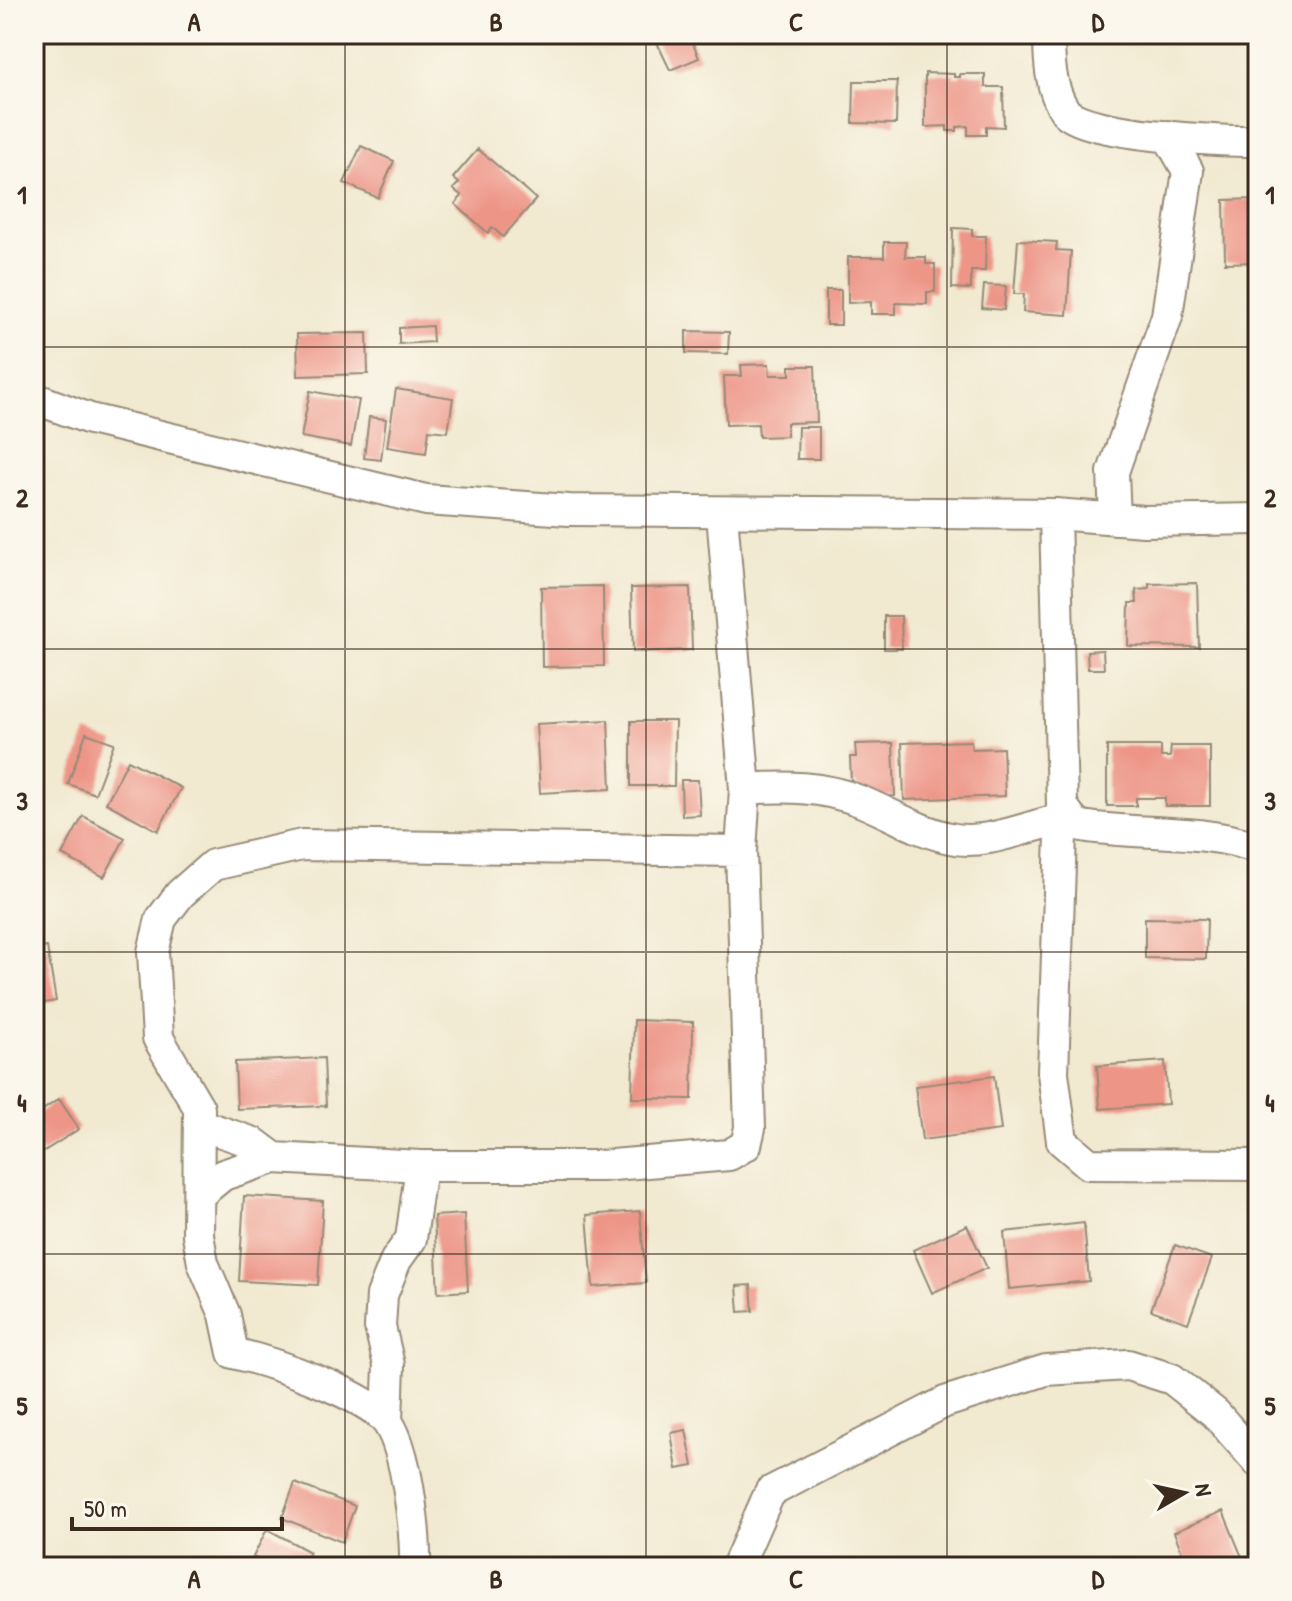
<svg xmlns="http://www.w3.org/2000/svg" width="1292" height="1601" viewBox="0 0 1292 1601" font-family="'Patrick Hand',sans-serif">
  <rect width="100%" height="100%" fill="#fbf7ec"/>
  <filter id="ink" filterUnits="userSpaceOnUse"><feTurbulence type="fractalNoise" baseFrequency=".0125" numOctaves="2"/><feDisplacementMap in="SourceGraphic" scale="16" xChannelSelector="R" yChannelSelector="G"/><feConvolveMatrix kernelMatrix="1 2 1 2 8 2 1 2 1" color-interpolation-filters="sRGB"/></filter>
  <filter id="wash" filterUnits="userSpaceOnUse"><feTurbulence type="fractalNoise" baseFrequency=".006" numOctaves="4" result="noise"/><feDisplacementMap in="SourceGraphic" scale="32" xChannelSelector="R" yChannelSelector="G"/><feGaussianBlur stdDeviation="1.8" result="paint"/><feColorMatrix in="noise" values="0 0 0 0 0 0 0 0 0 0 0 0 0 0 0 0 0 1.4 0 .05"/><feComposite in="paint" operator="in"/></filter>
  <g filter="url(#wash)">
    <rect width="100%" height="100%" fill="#f1e9d0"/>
    <g id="blocks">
      <!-- building -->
      <path fill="#ed9587" d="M 653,34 L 689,34 L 699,58 L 670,70 Z
        M 925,73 L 954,74 L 954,77 L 960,77 L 960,74 L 985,74 L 985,87 L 1003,87 L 1004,127 L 986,126 L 986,135 L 968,135 L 968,126 L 957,127 L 957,131 L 947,131 L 947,126 L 925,127 Z
        M 854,81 L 897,81 L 896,124 L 853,123 Z
        M 361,146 L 394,161 L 378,198 L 344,183 Z
        M 478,149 L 536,199 L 503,237 L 492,227 L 488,233 L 455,204 L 462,196 L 453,189 L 459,183 L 453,178 Z
        M 1258,199 L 1258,262 L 1225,263 L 1224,200 Z
        M 953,228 L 972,229 L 972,236 L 986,236 L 985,271 L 971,271 L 971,289 L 952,288 Z
        M 1018,240 L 1057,242 L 1056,250 L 1071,251 L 1067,315 L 1023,312 L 1024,294 L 1014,294 Z
        M 884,242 L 906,242 L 905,257 L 926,257 L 926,264 L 935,264 L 935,292 L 927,292 L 927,304 L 896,303 L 896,314 L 871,314 L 871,302 L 848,303 L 848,257 L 884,257 Z
        M 984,285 L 1006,286 L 1004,310 L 982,308 Z
        M 826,290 L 841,290 L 841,325 L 826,325 Z
        M 432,326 L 433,342 L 399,344 L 399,328 Z
        M 686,331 L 729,332 L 728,354 L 686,353 Z
        M 367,333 L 368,374 L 298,376 L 297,334 Z
        M 769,364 L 770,375 L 790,375 L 790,366 L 815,366 L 817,422 L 787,423 L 787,436 L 759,437 L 758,424 L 726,425 L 724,376 L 742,376 L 741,365 Z
        M 396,389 L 453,398 L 448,432 L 429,430 L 426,453 L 387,447 Z
        M 310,391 L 359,400 L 351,446 L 301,437 Z
        M 369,417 L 386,419 L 381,460 L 364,458 Z
        M 798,427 L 819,427 L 819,459 L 797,459 Z
        M 1197,583 L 1199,647 L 1128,646 L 1129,603 L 1137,603 L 1136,590 L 1149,589 L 1149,584 Z
        M 603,586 L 604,666 L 542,667 L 541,587 Z
        M 690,587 L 692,650 L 633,652 L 631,588 Z
        M 884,616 L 901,616 L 902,649 L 884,649 Z
        M 1103,650 L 1104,669 L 1088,669 L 1087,651 Z
        M 608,720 L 611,789 L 540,793 L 536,724 Z
        M 631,721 L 675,721 L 674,786 L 631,786 Z
        M 86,733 L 114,743 L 95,794 L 68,784 Z
        M 971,741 L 972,749 L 1003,748 L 1005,796 L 904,800 L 902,743 Z
        M 893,743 L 895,796 L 857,797 L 857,784 L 851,784 L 850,757 L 856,757 L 855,744 Z
        M 1107,746 L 1161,746 L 1161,757 L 1170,757 L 1171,746 L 1210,746 L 1210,806 L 1165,806 L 1165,798 L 1136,798 L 1136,806 L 1107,806 Z
        M 128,760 L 181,788 L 158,831 L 106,803 Z
        M 681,780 L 698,780 L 700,815 L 682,816 Z
        M 83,816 L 125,838 L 104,877 L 62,855 Z
        M 1145,918 L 1207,919 L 1206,959 L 1145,958 Z
        M 47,947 L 56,1001 L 34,1005 L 34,949 Z
        M 634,1020 L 693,1022 L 692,1099 L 632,1098 Z
        M 324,1058 L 326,1106 L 237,1109 L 235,1062 Z
        M 1165,1061 L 1168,1104 L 1100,1109 L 1097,1066 Z
        M 994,1076 L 1001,1130 L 922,1140 L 915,1086 Z
        M 59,1099 L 79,1129 L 41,1153 L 34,1142 L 34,1116 Z
        M 244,1196 L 323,1201 L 318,1285 L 239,1281 Z
        M 640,1211 L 646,1283 L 593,1287 L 587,1215 Z
        M 464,1214 L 468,1291 L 438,1293 L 434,1216 Z
        M 1084,1223 L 1089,1281 L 1009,1289 L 1004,1232 Z
        M 967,1225 L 987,1268 L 932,1293 L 913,1250 Z
        M 1175,1245 L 1212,1258 L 1188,1323 L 1151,1310 Z
        M 751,1285 L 753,1311 L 739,1312 L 737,1286 Z
        M 686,1430 L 693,1466 L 677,1469 L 671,1433 Z
        M 295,1483 L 355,1506 L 342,1542 L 282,1518 Z
        M 1223,1511 L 1244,1562 L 1233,1567 L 1188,1567 L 1174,1532 Z
        M 267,1529 L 310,1552 L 302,1567 L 260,1567 L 262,1562 L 253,1557 Z"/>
    </g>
  </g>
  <g filter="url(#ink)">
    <use href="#blocks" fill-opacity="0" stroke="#968a77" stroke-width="2"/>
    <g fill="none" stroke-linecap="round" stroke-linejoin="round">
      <defs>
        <path id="minor" d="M 1049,34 C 1049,60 1050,89 1065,111 C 1083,135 1226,142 1258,141
          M 34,398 L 90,419 L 426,500 L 569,510 L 1055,514 L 1144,521 L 1258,519
          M 722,514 L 745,789 C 785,786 822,786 860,801 C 890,813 918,831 950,838 C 984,846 1025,827 1058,820
          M 1055,514 L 1062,805 L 1076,825 C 1135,836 1201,827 1258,848
          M 1115,519 L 1113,472 L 1167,316 L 1188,171 L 1168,136
          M 1062,805 L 1053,1073 L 1062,1141 L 1089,1164 L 1258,1165
          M 201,1125 L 254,1143 L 274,1158
          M 201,1193 L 223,1175 L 274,1158 L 421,1166 L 601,1166 L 729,1155 L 746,1145 L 750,1128 L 741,851 L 745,789
          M 387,1421 L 389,1365 L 380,1327 L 382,1295 L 396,1260 L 411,1239 L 421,1166
          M 415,1567 C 416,1533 407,1451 388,1423 C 368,1394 268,1361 233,1353 L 225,1315 L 203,1263 L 198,1235 L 199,1108 L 158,1038 L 153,952 L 161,919 L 180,894 L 213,865 L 302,845 L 741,851
          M 737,1567 L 770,1492 L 945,1402 L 1046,1370 L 1128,1365 L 1172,1379 L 1215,1413 L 1258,1462"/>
      </defs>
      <!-- minor casing -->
      <use href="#minor" stroke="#968a77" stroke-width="34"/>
      <!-- minor -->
      <use href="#minor" stroke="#fff" stroke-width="30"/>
    </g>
  </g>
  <!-- grid -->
  <path fill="none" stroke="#3b2a1e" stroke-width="2" stroke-opacity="0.55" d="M 345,34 L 345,1567M 646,34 L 646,1567M 947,34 L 947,1567M 34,347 L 1258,347M 34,649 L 1258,649M 34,952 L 1258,952M 34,1254 L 1258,1254"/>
  <!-- margin -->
  <rect width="1292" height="1601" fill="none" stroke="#fbf7ec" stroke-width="88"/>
  <!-- north arrow -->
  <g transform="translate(1184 1493) rotate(81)" stroke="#fbf7ec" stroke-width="6" paint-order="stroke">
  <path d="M0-6L14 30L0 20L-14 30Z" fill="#3b2a1e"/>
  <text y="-12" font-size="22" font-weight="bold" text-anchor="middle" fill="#3b2a1e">N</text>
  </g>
  <!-- scale -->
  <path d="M72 1517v12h210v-12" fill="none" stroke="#3b2a1e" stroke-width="4"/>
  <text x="84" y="1517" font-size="24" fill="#3b2a1e" stroke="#fbf7ec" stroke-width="6" paint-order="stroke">50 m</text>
  <rect x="44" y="44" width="1204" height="1513" fill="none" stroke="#3b2a1e" stroke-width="3"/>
  <g font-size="26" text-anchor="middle" font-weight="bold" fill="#3b2a1e">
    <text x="194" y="31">A</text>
    <text x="496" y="31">B</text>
    <text x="796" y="31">C</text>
    <text x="1098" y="31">D</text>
    <text x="22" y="204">1</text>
    <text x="1270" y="204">1</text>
    <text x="22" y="507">2</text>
    <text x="1270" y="507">2</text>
    <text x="22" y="810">3</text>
    <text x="1270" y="810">3</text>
    <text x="22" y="1112">4</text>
    <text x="1270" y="1112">4</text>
    <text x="22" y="1415">5</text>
    <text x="1270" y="1415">5</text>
    <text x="194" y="1588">A</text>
    <text x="496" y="1588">B</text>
    <text x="796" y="1588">C</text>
    <text x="1098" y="1588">D</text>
  </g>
</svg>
